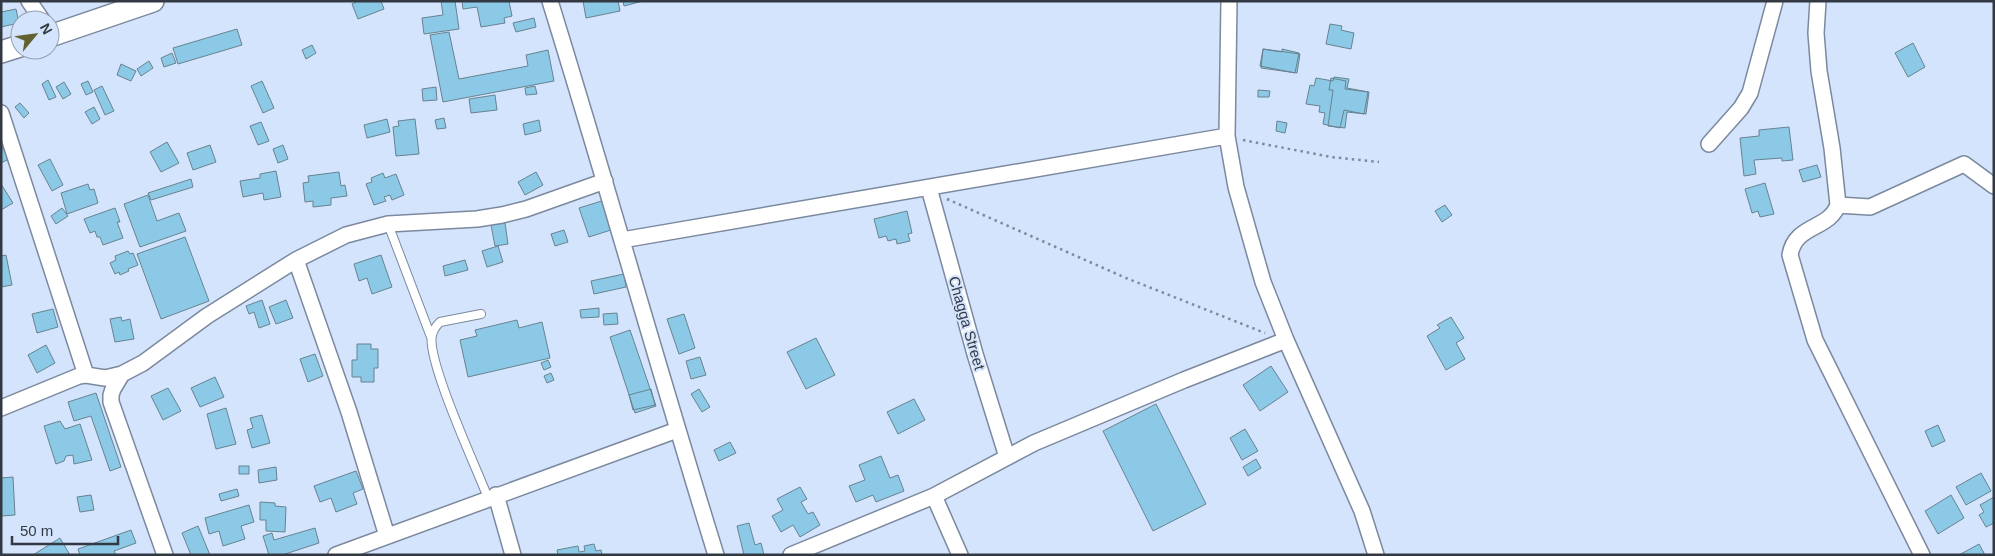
<svg xmlns="http://www.w3.org/2000/svg" width="1995" height="556" viewBox="0 0 1995 556" font-family="Arial,sans-serif">
  <rect width="100%" height="100%" fill="#d4e4fc"/>
  <!-- building -->
  <path fill="#8cc9e7" stroke="#678390" d="M 358,1 L 381,1 L 384,9 L 358,19 L 352,4 Z
    M 441,1 L 455,1 L 459,29 L 424,34 L 422,18 L 443,15 Z
    M 462,1 L 509,1 L 512,16 L 504,18 L 505,23 L 481,27 L 477,7 L 463,9 Z
    M 583,1 L 618,1 L 620,11 L 586,18 Z
    M 623,1 L 643,1 L 624,6 Z
    M 16,9 L 19,23 L 1,27 L 1,12 Z
    M 534,18 L 536,27 L 516,32 L 513,23 Z
    M 1330,24 L 1342,26 L 1341,30 L 1354,33 L 1351,49 L 1326,44 Z
    M 237,29 L 242,45 L 178,64 L 173,48 Z
    M 449,32 L 459,79 L 528,66 L 526,55 L 548,50 L 554,81 L 443,102 L 430,35 Z
    M 1913,43 L 1925,67 L 1908,77 L 1895,53 Z
    M 312,45 L 316,53 L 306,59 L 302,50 Z
    M 1263,49 L 1282,52 L 1282,49 L 1299,53 L 1295,73 L 1260,66 Z
    M 1263,49 L 1300,54 L 1297,73 L 1261,68 Z
    M 172,53 L 176,63 L 164,67 L 161,58 Z
    M 149,61 L 153,68 L 141,76 L 137,69 Z
    M 121,64 L 136,71 L 131,81 L 117,75 Z
    M 1334,77 L 1349,79 L 1347,88 L 1368,92 L 1364,114 L 1344,110 L 1340,128 L 1323,124 L 1325,113 L 1319,112 L 1320,106 L 1306,104 L 1310,85 L 1314,86 L 1316,78 L 1333,81 Z
    M 1331,78 L 1346,81 L 1345,89 L 1369,92 L 1366,114 L 1347,112 L 1345,128 L 1328,126 L 1333,90 L 1329,90 Z
    M 48,80 L 56,97 L 49,100 L 42,84 Z
    M 88,81 L 93,92 L 86,95 L 81,84 Z
    M 262,81 L 274,108 L 263,113 L 251,86 Z
    M 64,82 L 71,94 L 63,99 L 56,87 Z
    M 102,86 L 114,111 L 105,115 L 94,90 Z
    M 535,86 L 537,94 L 526,95 L 525,88 Z
    M 436,87 L 437,100 L 423,101 L 422,89 Z
    M 1258,90 L 1270,91 L 1269,97 L 1258,97 Z
    M 495,95 L 497,110 L 471,113 L 469,99 Z
    M 20,103 L 29,113 L 24,118 L 15,107 Z
    M 94,107 L 100,119 L 92,124 L 85,112 Z
    M 444,118 L 446,128 L 437,129 L 435,120 Z
    M 387,119 L 390,132 L 367,138 L 364,125 Z
    M 415,119 L 419,154 L 396,156 L 393,127 L 399,126 L 398,121 Z
    M 539,120 L 541,131 L 525,135 L 523,124 Z
    M 1277,121 L 1287,123 L 1285,133 L 1276,131 Z
    M 261,122 L 269,141 L 258,145 L 250,126 Z
    M 1789,127 L 1793,160 L 1782,161 L 1782,158 L 1754,160 L 1756,174 L 1744,176 L 1740,138 L 1759,136 L 1759,130 Z
    M 167,142 L 179,163 L 161,172 L 150,152 Z
    M 1,145 L 9,159 L 1,163 Z
    M 210,145 L 216,162 L 193,170 L 187,153 Z
    M 283,145 L 288,159 L 278,163 L 273,149 Z
    M 50,159 L 63,185 L 52,191 L 38,165 Z
    M 1817,165 L 1821,177 L 1803,182 L 1799,170 Z
    M 276,171 L 281,197 L 264,200 L 263,193 L 243,197 L 240,181 L 260,178 L 260,174 Z
    M 339,172 L 341,186 L 345,185 L 347,196 L 331,198 L 331,205 L 313,207 L 313,201 L 305,202 L 303,183 L 309,182 L 308,176 Z
    M 536,172 L 543,185 L 525,195 L 518,182 Z
    M 383,173 L 385,178 L 396,174 L 404,195 L 392,200 L 390,195 L 384,197 L 386,201 L 374,205 L 366,184 L 372,182 L 371,178 Z
    M 191,179 L 193,187 L 151,200 L 148,193 Z
    M 1765,183 L 1774,214 L 1760,217 L 1758,211 L 1752,213 L 1745,189 Z
    M 1,184 L 13,203 L 1,210 Z
    M 88,184 L 90,190 L 94,189 L 98,203 L 67,214 L 61,193 Z
    M 148,195 L 157,221 L 179,213 L 186,231 L 140,247 L 124,204 Z
    M 605,200 L 614,229 L 589,237 L 579,208 Z
    M 1445,205 L 1452,215 L 1442,222 L 1435,211 Z
    M 62,208 L 68,216 L 56,224 L 51,216 Z
    M 115,208 L 120,222 L 117,222 L 123,238 L 103,245 L 100,237 L 97,237 L 95,231 L 90,233 L 84,219 Z
    M 907,211 L 912,233 L 908,234 L 910,241 L 897,244 L 896,239 L 888,241 L 886,236 L 879,238 L 874,219 Z
    M 505,223 L 508,244 L 495,246 L 491,225 Z
    M 564,230 L 568,242 L 555,246 L 551,234 Z
    M 185,237 L 209,301 L 161,319 L 137,254 Z
    M 498,246 L 503,262 L 487,267 L 482,251 Z
    M 128,251 L 130,254 L 133,253 L 138,265 L 128,269 L 129,271 L 120,275 L 119,272 L 115,274 L 110,263 L 116,260 L 115,256 Z
    M 6,255 L 12,285 L 1,287 L 1,256 Z
    M 381,255 L 392,287 L 372,294 L 367,278 L 359,281 L 354,264 Z
    M 465,260 L 468,270 L 445,276 L 443,266 Z
    M 624,274 L 626,287 L 594,294 L 591,281 Z
    M 262,300 L 270,324 L 259,328 L 254,312 L 249,314 L 246,306 Z
    M 286,300 L 293,318 L 276,324 L 269,307 Z
    M 599,308 L 599,317 L 581,318 L 580,310 Z
    M 53,309 L 58,327 L 37,333 L 32,314 Z
    M 617,313 L 618,324 L 604,325 L 603,314 Z
    M 684,314 L 695,348 L 679,354 L 667,319 Z
    M 121,317 L 122,321 L 130,319 L 134,339 L 115,342 L 110,319 Z
    M 1451,317 L 1464,338 L 1456,343 L 1465,359 L 1446,370 L 1427,336 L 1440,328 L 1437,325 Z
    M 517,320 L 519,328 L 542,322 L 550,358 L 468,377 L 460,340 L 477,336 L 475,330 Z
    M 630,330 L 656,406 L 635,413 L 610,337 Z
    M 816,338 L 835,375 L 806,389 L 787,352 Z
    M 357,344 L 371,344 L 371,349 L 378,349 L 378,368 L 374,368 L 374,382 L 361,382 L 361,377 L 352,377 L 352,360 L 357,360 Z
    M 46,345 L 55,363 L 37,373 L 28,355 Z
    M 315,354 L 323,376 L 308,382 L 300,359 Z
    M 700,357 L 706,375 L 691,379 L 686,361 Z
    M 548,360 L 551,367 L 544,370 L 541,363 Z
    M 1271,366 L 1288,392 L 1260,411 L 1243,385 Z
    M 551,373 L 554,380 L 547,383 L 544,376 Z
    M 215,377 L 224,397 L 200,407 L 191,388 Z
    M 168,388 L 181,411 L 163,420 L 151,396 Z
    M 651,389 L 655,405 L 633,410 L 629,395 Z
    M 699,389 L 710,407 L 702,412 L 691,394 Z
    M 96,393 L 121,467 L 110,471 L 91,416 L 74,421 L 68,402 Z
    M 914,399 L 925,420 L 898,434 L 887,412 Z
    M 1156,404 L 1206,504 L 1153,531 L 1103,431 Z
    M 226,408 L 236,444 L 216,449 L 207,414 Z
    M 262,415 L 270,443 L 252,448 L 247,430 L 253,428 L 250,418 Z
    M 60,421 L 65,429 L 80,424 L 92,460 L 74,464 L 73,455 L 66,456 L 64,461 L 56,464 L 44,426 Z
    M 1938,425 L 1945,441 L 1932,447 L 1925,431 Z
    M 1245,429 L 1258,451 L 1242,460 L 1230,438 Z
    M 730,442 L 736,453 L 719,461 L 714,450 Z
    M 881,456 L 890,478 L 898,475 L 904,491 L 876,502 L 873,495 L 856,502 L 849,486 L 865,480 L 859,465 Z
    M 1256,459 L 1261,468 L 1248,476 L 1243,467 Z
    M 239,466 L 249,466 L 249,474 L 239,474 Z
    M 276,467 L 277,480 L 259,483 L 258,470 Z
    M 356,471 L 363,489 L 353,493 L 357,504 L 336,512 L 331,498 L 320,502 L 314,486 Z
    M 1981,473 L 1991,491 L 1966,505 L 1956,487 Z
    M 13,477 L 15,515 L 1,516 L 1,478 Z
    M 800,487 L 807,499 L 801,502 L 808,514 L 813,512 L 820,525 L 800,537 L 793,525 L 781,532 L 772,516 L 783,510 L 777,499 Z
    M 237,489 L 239,496 L 221,501 L 219,494 Z
    M 91,495 L 94,510 L 80,512 L 77,497 Z
    M 1951,495 L 1964,518 L 1938,534 L 1925,511 Z
    M 1994,497 L 1994,523 L 1986,527 L 1979,515 L 1984,512 L 1980,505 Z
    M 260,502 L 275,503 L 275,506 L 286,507 L 285,532 L 266,531 L 266,520 L 260,520 Z
    M 249,505 L 254,522 L 241,526 L 245,539 L 223,546 L 219,531 L 209,534 L 205,518 Z
    M 749,523 L 755,545 L 761,543 L 764,555 L 744,555 L 737,526 Z
    M 198,526 L 210,555 L 191,555 L 182,533 Z
    M 315,528 L 319,543 L 282,555 L 269,555 L 263,536 L 272,533 L 274,540 Z
    M 131,530 L 136,543 L 114,551 L 116,555 L 80,555 L 78,549 Z
    M 60,538 L 70,555 L 33,555 Z
    M 594,544 L 596,551 L 601,550 L 602,555 L 558,555 L 557,550 L 578,546 L 579,552 L 585,551 L 584,546 Z
    M 1979,544 L 1985,555 L 1959,555 Z"/>
  <g fill="none" stroke-linecap="round" stroke-linejoin="round">
    <defs>
      <path id="lane" d="M 388,224 L 431,337
        M 481,314 L 440,322 C 436,326 433,331 432,335 C 426,360 477,469 488,498"/>
      <path id="street" d="M 29,1 L 42,20
        M 550,1 C 607,185 659,371 716,555
        M 1229,1 L 1227,136 L 1236,187 L 1263,282 L 1286,340 L 1362,511 L 1376,555
        M 1818,1 L 1816,33 L 1819,71 L 1832,148 L 1838,205 C 1829,230 1795,224 1790,255 L 1815,340 L 1922,555
        M 1,113 L 86,375
        M 1709,144 L 1741,108 L 1750,93 L 1775,1
        M 929,188 L 975,354 L 1007,457
        M 1838,205 L 1870,207 L 1964,164 L 1994,186
        M 622,240 L 1227,136
        M 296,260 L 349,412 L 387,536
        M 1,408 L 79,376 L 86,375 L 105,378 L 122,374
        M 496,495 L 513,555
        M 934,496 L 960,555
        M 165,555 L 111,402 L 111,395 L 113,389 L 122,374 L 143,363 L 207,316 L 296,260 L 346,235 L 388,224 L 477,219 L 502,215 L 526,209 L 605,181
        M 336,555 L 677,430
        M 791,555 L 934,496 L 1034,443 L 1184,380 L 1286,340"/>
      <path id="secondary" d="M 50,36 L 153,1
        M 1,52 L 20,46"/>
    </defs>
    <!-- lane casing -->
    <use href="#lane" stroke="#7b899f" stroke-width="10"/>
    <!-- street casing -->
    <use href="#street" stroke="#7b899f" stroke-width="18"/>
    <!-- secondary casing -->
    <use href="#secondary" stroke="#7b899f" stroke-width="24"/>
    <!-- path -->
    <path stroke="#7f8a9a" stroke-width="2.5" stroke-dasharray="2.5 4" stroke-linecap="butt" d="M 1243,140 L 1331,157 L 1379,162
      M 947,199 L 1126,278 L 1265,333"/>
    <!-- lane -->
    <use href="#lane" stroke="#fff" stroke-width="8"/>
    <!-- street -->
    <use href="#street" stroke="#fff" stroke-width="15"/>
    <!-- secondary -->
    <use href="#secondary" stroke="#fff" stroke-width="21"/>
  </g>
  <g text-anchor="middle" dominant-baseline="central" stroke-width="4" stroke-linejoin="round" paint-order="stroke">
    <!-- street labels -->
    <g font-size="15" fill="#333943" stroke="#d4e4fc">
      <text transform="translate(967 323) rotate(74)">Chagga Street</text>
    </g>
  </g>
  <!-- border -->
  <rect width="1995" height="556" fill="none" stroke="#333943" stroke-width="5"/>
  <!-- north arrow -->
  <g transform="translate(35 35) rotate(61)"><circle r="24" fill="#d4e4fc" stroke="#94a0b2"/>
  <path d="M0-4L9 19L0 12L-9 19Z" fill="#616230"/>
  <text y="-8" font-size="14" font-weight="bold" text-anchor="middle" fill="#333943">N</text>
  </g>
  <!-- scale -->
  <path d="M12 536v8h106v-8" fill="none" stroke="#333943" stroke-width="2.5"/>
  <text x="20" y="536" font-size="15" fill="#333943" stroke="#d4e4fc" stroke-width="4" paint-order="stroke">50 m</text>
</svg>
